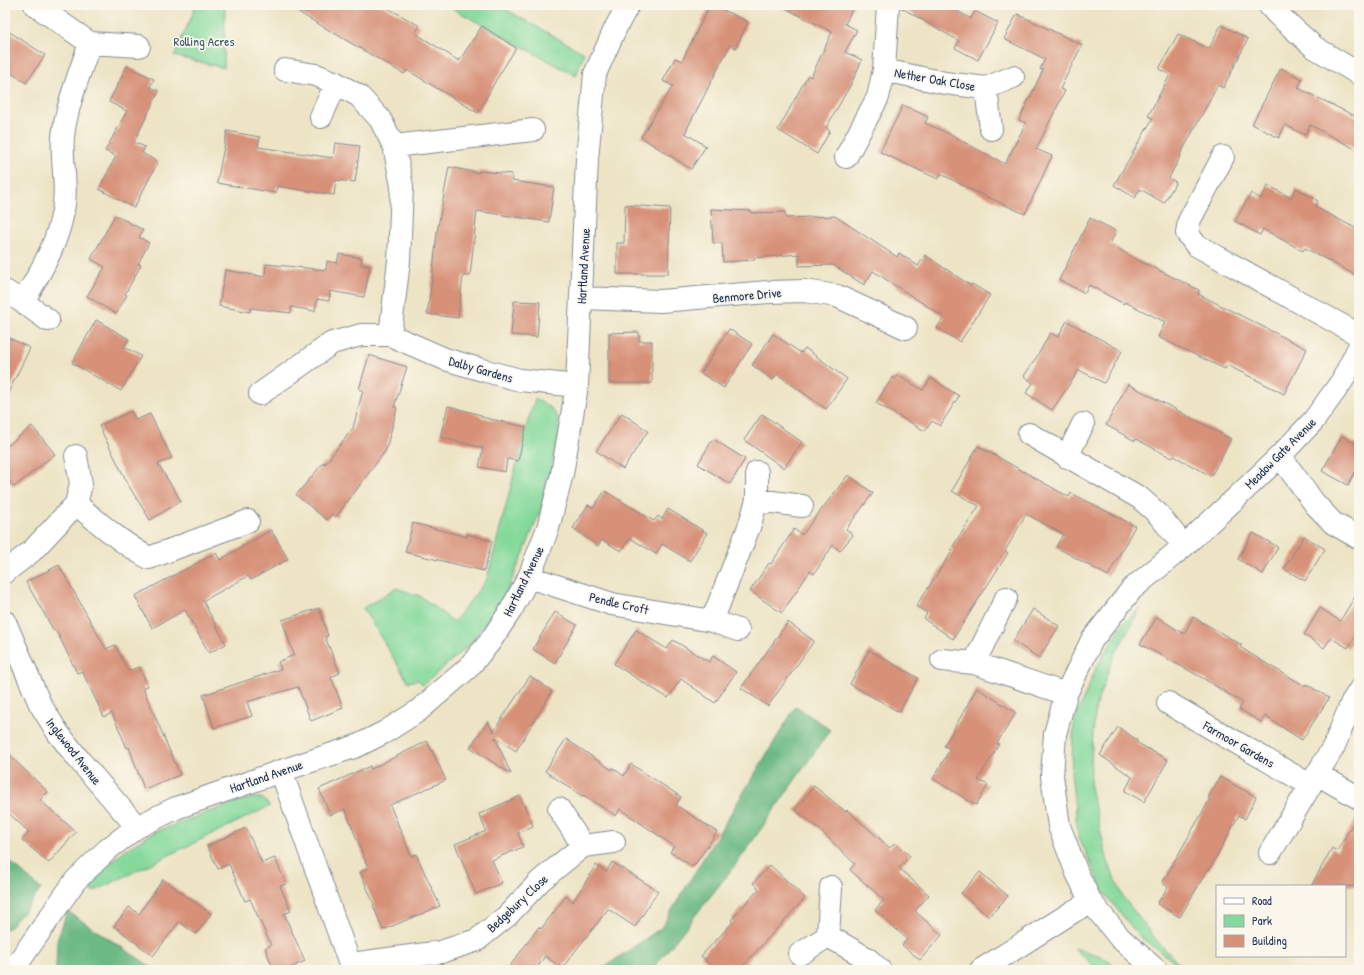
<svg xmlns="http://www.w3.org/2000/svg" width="1364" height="975" viewBox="0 0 1364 975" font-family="'Patrick Hand',sans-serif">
  <rect width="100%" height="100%" fill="#fbf7ec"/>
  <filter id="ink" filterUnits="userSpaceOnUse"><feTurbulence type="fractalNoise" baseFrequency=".025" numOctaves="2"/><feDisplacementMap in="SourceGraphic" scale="8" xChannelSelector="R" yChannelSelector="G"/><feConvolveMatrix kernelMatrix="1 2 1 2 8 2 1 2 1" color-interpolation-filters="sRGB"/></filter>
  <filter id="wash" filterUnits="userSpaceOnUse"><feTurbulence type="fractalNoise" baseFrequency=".012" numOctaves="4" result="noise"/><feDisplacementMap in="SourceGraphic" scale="16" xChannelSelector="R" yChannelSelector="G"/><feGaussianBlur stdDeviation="0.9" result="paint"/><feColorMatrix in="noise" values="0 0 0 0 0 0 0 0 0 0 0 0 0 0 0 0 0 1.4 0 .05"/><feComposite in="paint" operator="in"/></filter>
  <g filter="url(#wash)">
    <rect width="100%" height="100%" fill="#ede4c5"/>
    <!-- green -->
    <path fill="#85d99b" stroke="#50847c" d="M 195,5 L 225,5 L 224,68 L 174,56 L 193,13 Z
      M 446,5 L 498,5 L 584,53 L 576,76 Z
      M 535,399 L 551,408 L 558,418 L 559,434 L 542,506 L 522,557 L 504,597 L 469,645 L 423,685 L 418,680 L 408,682 L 363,608 L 396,588 L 420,596 L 454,622 L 487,579 L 526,427 Z
      M 1140,609 L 1114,656 L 1096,705 L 1092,746 L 1090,787 L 1108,863 L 1123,897 L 1157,941 L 1185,970 L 1139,936 L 1104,893 L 1078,835 L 1071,773 L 1074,722 L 1096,668 L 1123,623 Z
      M 251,798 L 262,798 L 270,806 L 93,892 L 91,885 L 96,877 L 126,849 L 155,832 L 233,803 Z
      M 1074,948 L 1101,956 L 1120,970 L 1098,970 Z"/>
    <!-- forest -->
    <path fill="#6cb983" stroke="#447470" d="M 796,706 L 830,730 L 740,859 L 652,970 L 598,970 L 606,966 L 661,928 Z
      M 5,857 L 41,889 L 26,909 L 9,928 L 5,929 Z
      M 67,911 L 156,970 L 56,970 L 57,941 Z"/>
    <g id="blocks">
      <!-- building -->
      <path fill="#d79178" d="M 286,5 L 382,5 L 420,26 L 415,33 L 459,61 L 482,26 L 516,48 L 496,80 L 478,113 L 407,70 L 404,74 Z
        M 710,5 L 713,5 L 748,22 L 736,48 L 730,45 L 685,133 L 706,146 L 691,169 L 641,137 L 673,86 L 663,81 L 675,58 L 682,61 Z
        M 779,5 L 854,5 L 845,24 L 857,30 L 845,52 L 862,60 L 851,84 L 826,128 L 830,131 L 817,154 L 778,130 L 808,75 L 811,77 L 832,32 Z
        M 900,5 L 947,5 L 971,19 L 975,11 L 998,23 L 978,60 L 955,48 L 959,41 L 900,7 Z
        M 1017,14 L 1082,45 L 1060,89 L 1065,91 L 1036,149 L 1052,156 L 1025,214 L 972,190 L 941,174 L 938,179 L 880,152 L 903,105 L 928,117 L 925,123 L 958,138 L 958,139 L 1005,164 L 1026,123 L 1019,120 L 1043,70 L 1040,69 L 1045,59 L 1004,39 Z
        M 1221,25 L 1248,39 L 1223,88 L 1218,85 L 1180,155 L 1181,155 L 1169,178 L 1176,182 L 1164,203 L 1140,189 L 1135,198 L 1114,185 L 1153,118 L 1148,116 L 1170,75 L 1159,69 L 1178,34 L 1209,49 Z
        M 5,29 L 45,55 L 26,83 L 5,69 Z
        M 127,66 L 154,79 L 150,87 L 159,91 L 134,142 L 145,147 L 142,153 L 158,162 L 134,208 L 99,189 L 116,156 L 105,151 L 127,111 L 109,102 Z
        M 1281,68 L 1302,79 L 1298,88 L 1359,118 L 1359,151 L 1310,125 L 1305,135 L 1285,125 L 1279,138 L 1252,124 Z
        M 227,131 L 260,137 L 258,147 L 333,158 L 335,143 L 360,146 L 355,182 L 336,180 L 334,195 L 277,186 L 276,193 L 217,183 Z
        M 449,167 L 479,173 L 479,171 L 512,174 L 512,181 L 554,187 L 549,222 L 477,211 L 470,276 L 463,276 L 458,318 L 427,314 L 432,280 L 437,232 Z
        M 1268,185 L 1291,198 L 1296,188 L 1318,201 L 1315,207 L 1359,230 L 1359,277 L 1305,248 L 1303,251 L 1263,229 L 1260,235 L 1235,221 L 1251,193 L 1261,199 Z
        M 625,205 L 670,208 L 668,274 L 617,274 L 617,243 L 624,243 Z
        M 711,209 L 751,211 L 751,213 L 785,212 L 786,218 L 835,216 L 897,257 L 899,253 L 918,266 L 925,255 L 971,286 L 972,284 L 990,295 L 960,342 L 937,328 L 944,317 L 873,271 L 864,285 L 833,265 L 799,266 L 799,254 L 754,258 L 754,260 L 723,262 L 722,243 L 713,243 Z
        M 115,215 L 143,230 L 139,237 L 149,243 L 138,264 L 141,265 L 125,294 L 127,295 L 116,314 L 87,296 L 105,267 L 91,259 Z
        M 1090,218 L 1116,231 L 1110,244 L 1134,258 L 1199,290 L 1198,294 L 1307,349 L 1284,394 L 1227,365 L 1225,369 L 1158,337 L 1165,322 L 1125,302 L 1124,304 L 1089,285 L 1085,293 L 1059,280 Z
        M 339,254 L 362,258 L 361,265 L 370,266 L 364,297 L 330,291 L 329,301 L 317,299 L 315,311 L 291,307 L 291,313 L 251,308 L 250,312 L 219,306 L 225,270 L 265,277 L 266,264 L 326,270 L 327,261 L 337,263 Z
        M 514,301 L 540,302 L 537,337 L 511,335 Z
        M 96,320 L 129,339 L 124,347 L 141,356 L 121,391 L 72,363 Z
        M 1067,321 L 1122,351 L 1104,383 L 1079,370 L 1052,410 L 1026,393 L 1033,383 L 1024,376 L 1038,355 L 1050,333 L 1058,337 Z
        M 729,329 L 752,344 L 724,388 L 701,373 Z
        M 639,332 L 639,341 L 652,341 L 652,383 L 609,383 L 609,333 Z
        M 773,334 L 801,353 L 805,348 L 847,379 L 826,409 L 777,374 L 773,380 L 752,365 Z
        M 5,336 L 30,348 L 5,399 Z
        M 369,355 L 407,367 L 394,407 L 397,408 L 386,450 L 336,517 L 332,514 L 327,520 L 296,495 L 324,462 L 325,464 L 353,428 L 363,390 L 359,389 Z
        M 897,375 L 923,390 L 931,378 L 959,396 L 940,426 L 932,421 L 925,431 L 876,403 L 893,377 L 895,379 Z
        M 1128,384 L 1231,439 L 1211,476 L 1174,456 L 1172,458 L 1136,439 L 1135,441 L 1106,425 Z
        M 448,406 L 481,415 L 481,417 L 526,427 L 518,461 L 507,459 L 505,472 L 479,467 L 483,448 L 440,437 Z
        M 131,411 L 136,420 L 150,414 L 172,458 L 158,464 L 181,501 L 150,520 L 130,488 L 99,426 Z
        M 622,413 L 648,431 L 623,469 L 596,451 Z
        M 762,414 L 802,442 L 784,468 L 744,440 Z
        M 32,426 L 55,454 L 14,487 L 5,476 L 5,448 Z
        M 1342,436 L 1359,446 L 1359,465 L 1348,485 L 1322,471 Z
        M 713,439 L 745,459 L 730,484 L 698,464 Z
        M 978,446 L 1069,497 L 1071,493 L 1135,526 L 1108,576 L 1056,547 L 1063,534 L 1026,514 L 1005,551 L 1008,553 L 953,639 L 924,619 L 927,613 L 916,606 L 953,550 L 951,549 L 979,506 L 952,491 Z
        M 848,475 L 873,493 L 846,529 L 853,535 L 840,551 L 833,545 L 814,574 L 810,571 L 782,613 L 750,591 L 769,563 L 771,564 L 794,529 L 802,535 Z
        M 605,491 L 654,521 L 658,516 L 662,519 L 668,509 L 707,533 L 690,561 L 662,544 L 656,554 L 630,538 L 621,551 L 602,540 L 598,546 L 573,528 L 588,505 L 593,508 Z
        M 413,523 L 467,537 L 467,534 L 492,541 L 484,571 L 405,552 Z
        M 271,530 L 288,559 L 251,580 L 248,576 L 203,601 L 226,644 L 209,653 L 185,610 L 152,628 L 135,596 L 216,553 L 220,560 Z
        M 1253,533 L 1278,547 L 1263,574 L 1238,559 Z
        M 1304,536 L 1325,549 L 1305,581 L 1284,569 Z
        M 59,565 L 106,649 L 115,645 L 128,671 L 139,667 L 148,686 L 143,688 L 180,775 L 144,789 L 129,747 L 127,748 L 112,713 L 104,717 L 82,671 L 77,673 L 56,630 L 54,631 L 26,582 Z
        M 1359,590 L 1359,630 L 1348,648 L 1331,638 L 1324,648 L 1304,635 L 1320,608 L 1340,621 Z
        M 319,608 L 328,636 L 325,637 L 340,673 L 331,677 L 343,708 L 311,721 L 298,687 L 247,702 L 252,716 L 214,728 L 203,695 L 281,669 L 278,662 L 294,655 L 282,620 Z
        M 1033,609 L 1059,626 L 1039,658 L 1013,641 Z
        M 555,612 L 577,625 L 555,663 L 533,649 Z
        M 1157,617 L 1184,634 L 1193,617 L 1242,645 L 1240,647 L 1262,661 L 1305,686 L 1306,684 L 1329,698 L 1302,740 L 1265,716 L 1261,722 L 1239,709 L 1243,703 L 1201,677 L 1140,644 Z
        M 788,622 L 814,641 L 768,706 L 741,688 Z
        M 636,630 L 667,649 L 673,640 L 709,662 L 713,656 L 736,672 L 715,703 L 681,679 L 668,698 L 614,664 Z
        M 869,650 L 918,678 L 899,712 L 850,684 Z
        M 530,676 L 552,691 L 516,751 L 495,737 L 511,774 L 470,747 L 488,721 L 493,732 Z
        M 977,688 L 1016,713 L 997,743 L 999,744 L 978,780 L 988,785 L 976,805 L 933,779 L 950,749 L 944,746 Z
        M 1118,727 L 1137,740 L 1136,742 L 1168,760 L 1144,802 L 1125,791 L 1132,777 L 1100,755 Z
        M 566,739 L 612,770 L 613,768 L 624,776 L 631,764 L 681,797 L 676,805 L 717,832 L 693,867 L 670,852 L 674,846 L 620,809 L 616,816 L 583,795 L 582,796 L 545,771 Z
        M 427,741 L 446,780 L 390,805 L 411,856 L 416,854 L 440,906 L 383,930 L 373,905 L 374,904 L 360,872 L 368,868 L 345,809 L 330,815 L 319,789 L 370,766 L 371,769 Z
        M 5,751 L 48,792 L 40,800 L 76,832 L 49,863 L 22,840 L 29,832 L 5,810 Z
        M 1220,777 L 1256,797 L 1245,819 L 1239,815 L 1209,870 L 1208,869 L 1180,917 L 1157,904 L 1168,887 L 1162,883 L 1210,799 L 1208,798 Z
        M 814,786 L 846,812 L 847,810 L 890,848 L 895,843 L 910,856 L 899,868 L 929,895 L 915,911 L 942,935 L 920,960 L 902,945 L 907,939 L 875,910 L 884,900 L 850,870 L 855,864 L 818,828 L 795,810 Z
        M 520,796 L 533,826 L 518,833 L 523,847 L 492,860 L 502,883 L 476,894 L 455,844 L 486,831 L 479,814 Z
        M 1359,813 L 1359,886 L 1311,886 L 1332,848 L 1337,851 Z
        M 246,828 L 262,863 L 275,858 L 286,884 L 280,886 L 291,911 L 284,914 L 305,961 L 285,970 L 274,970 L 265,948 L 271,945 L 250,899 L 245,901 L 229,864 L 218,869 L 207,846 Z
        M 612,862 L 658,891 L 635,927 L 608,909 L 562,968 L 545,956 L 536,970 L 507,970 L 539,927 L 541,929 L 566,896 L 573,902 L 596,865 L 606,872 Z
        M 770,865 L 805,898 L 739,970 L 717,970 L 701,956 L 733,922 L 731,920 L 759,889 L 753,883 Z
        M 980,872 L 1008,896 L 989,917 L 961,893 Z
        M 163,879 L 211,914 L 196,934 L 179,922 L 153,956 L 114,926 L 129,907 L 139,914 Z"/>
    </g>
  </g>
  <g filter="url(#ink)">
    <use href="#blocks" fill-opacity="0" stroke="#848a92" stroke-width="1"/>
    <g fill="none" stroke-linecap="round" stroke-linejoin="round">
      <defs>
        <path id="street" d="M 35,5 L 90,43 L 139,46
          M 1269,5 L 1277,14 L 1314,47 L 1359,74
          M 285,70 L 316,75 L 336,83 L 359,96 L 380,119 L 394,146 L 402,186 L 399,261 L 390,335
          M 884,70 L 945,83 L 986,88 L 1013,77
          M 986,88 L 991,129
          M 321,117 L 336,83
          M 394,146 L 533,130
          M 846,157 L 878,97 L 884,70 L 888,5
          M 1223,157 L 1189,221 L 1187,233 L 1196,245 L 1359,335
          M 5,291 L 23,302 L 48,320
          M 581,298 L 661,301 L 768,292 L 804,291 L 837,296 L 906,328
          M 23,302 C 41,271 60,240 64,204 C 67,182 61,159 63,137 C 66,107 80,72 90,43
          M 260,394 L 332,343 L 361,335 L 390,335 L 445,359 L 486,371 L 520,380 L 577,386
          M 1029,434 L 1140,498 L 1158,514 L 1184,546
          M 1280,456 L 1315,504 L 1333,523 L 1359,538
          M 1067,457 L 1083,424
          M 757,500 L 802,506
          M 76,504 C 99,523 123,544 149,558 L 248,521
          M 5,572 L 32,551 L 76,504 L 81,484 L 76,456
          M 529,577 L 612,604 L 712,621 L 738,630
          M 712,621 L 749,527 L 757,500 L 757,472
          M 5,622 L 40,704 L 58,733 L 80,761 L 137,827
          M 942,660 L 974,663 L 1066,694
          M 974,663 L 1006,598
          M 1168,703 L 1310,785
          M 281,771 L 352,970
          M 1317,774 L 1359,798
          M 559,809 L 583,846
          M 1270,853 L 1334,746 L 1352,702 L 1359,691
          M 828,936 L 868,959 L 880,970
          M 800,954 L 828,936 L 831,887
          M 351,964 L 441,952 L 477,940 L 507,916 L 540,881 L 583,846 L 614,842
          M 13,970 L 75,881 L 108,849 L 137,827 L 176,808 L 281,771 L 357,746 L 385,732 L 418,711 L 468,668 L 489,643 L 511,610 L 529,577 L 548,528 L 562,474 L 577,386 L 587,159 L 595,74 L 616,27 L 628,5
          M 981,970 L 1074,911 L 1091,902
          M 1156,970 L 1120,938 L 1091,902 L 1077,873 L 1059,826 L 1052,776 L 1055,734 L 1066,694 L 1092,640 L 1132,589 L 1184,546 L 1236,498 L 1280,456 L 1314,420 L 1342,381 L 1359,347"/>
      </defs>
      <!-- street casing -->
      <use href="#street" stroke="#848a92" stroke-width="24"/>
      <!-- street -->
      <use href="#street" stroke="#fff" stroke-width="22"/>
    </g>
  </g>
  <g text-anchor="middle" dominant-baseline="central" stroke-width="3.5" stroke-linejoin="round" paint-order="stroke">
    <!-- park labels -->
    <g font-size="13" fill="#365a6d" stroke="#fbf7ec">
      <text x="204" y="41">Rolling Acres</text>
    </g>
    <!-- street labels -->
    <g font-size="13" fill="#1b2f5e" stroke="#fbf7ec">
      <text transform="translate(935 79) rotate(10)">Nether Oak Close</text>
      <text transform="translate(583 266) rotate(-87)">Hartland Avenue</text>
      <text transform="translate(747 295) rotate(-5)">Benmore Drive</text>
      <text transform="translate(481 369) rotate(16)">Dalby Gardens</text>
      <text transform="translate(1280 453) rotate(-45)">Meadow Gate Avenue</text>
      <text transform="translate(523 581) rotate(-64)">Hartland Avenue</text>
      <text transform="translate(619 603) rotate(13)">Pendle Croft</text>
      <text transform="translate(1239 744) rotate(30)">Farmoor Gardens</text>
      <text transform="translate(74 751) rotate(52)">Inglewood Avenue</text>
      <text transform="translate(266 776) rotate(-19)">Hartland Avenue</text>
      <text transform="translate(517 903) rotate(-43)">Bedgebury Close</text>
    </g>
  </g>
  <!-- margin -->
  <rect width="1364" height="975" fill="none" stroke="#fbf7ec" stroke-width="20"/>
  <!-- legend -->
  <rect x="1216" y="885" width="130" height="72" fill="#fbf7ec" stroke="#a1a7b3"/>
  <rect x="1224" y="898" width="20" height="6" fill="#ffffff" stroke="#a1a7b3"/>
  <text x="1252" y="905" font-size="12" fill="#1b2f5e">Road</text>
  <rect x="1224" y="915" width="20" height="12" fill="#85d99b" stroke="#a1a7b3"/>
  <text x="1252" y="925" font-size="12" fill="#1b2f5e">Park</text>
  <rect x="1224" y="935" width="20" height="12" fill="#d79178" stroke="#a1a7b3"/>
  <text x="1252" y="945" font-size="12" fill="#1b2f5e">Building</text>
</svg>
